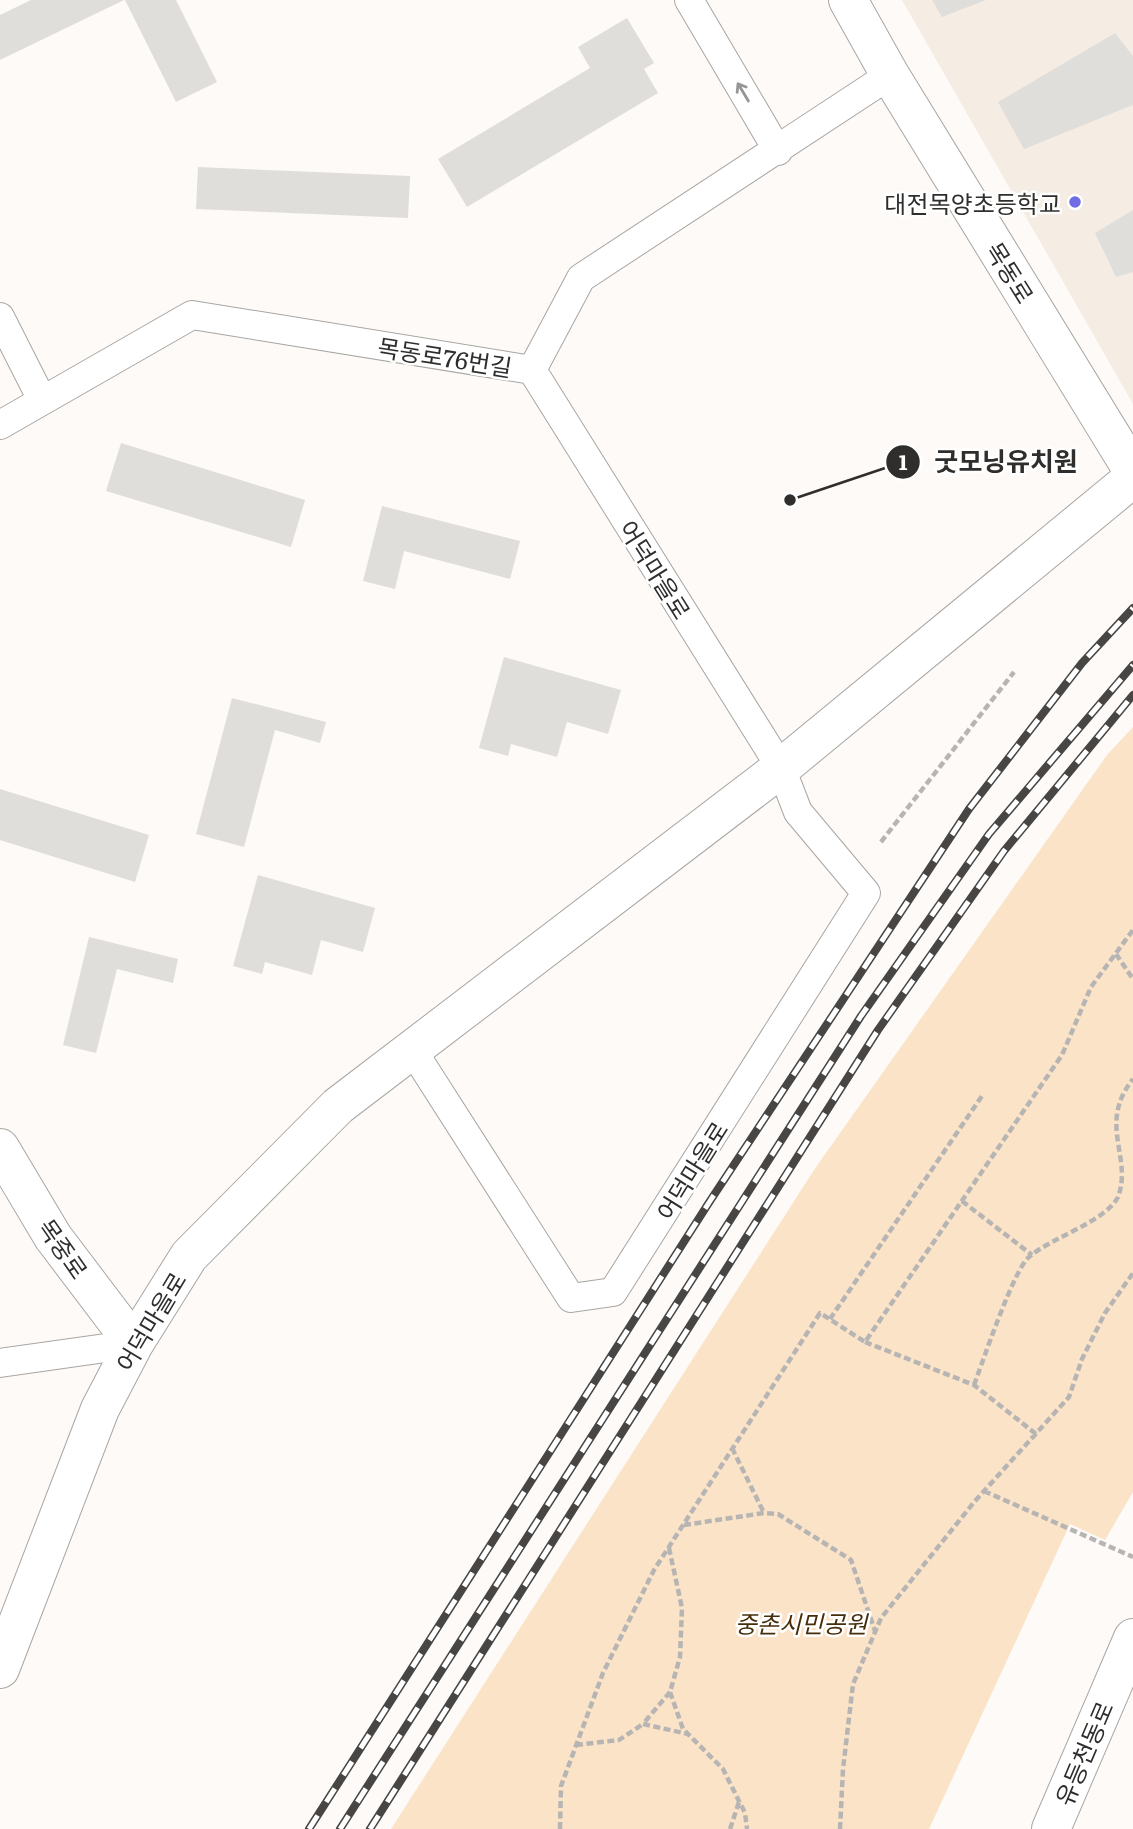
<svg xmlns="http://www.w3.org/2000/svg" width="1133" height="1829" viewBox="0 0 1133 1829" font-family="Literata,'Noto Sans KR',serif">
  <rect width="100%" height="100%" fill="#fdfaf7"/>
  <!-- built -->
  <path fill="#f5ece3" d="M 902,0 L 1133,0 L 1133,404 Z"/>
  <!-- green -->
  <path fill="#fbe3c8" d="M 1133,727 L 1133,1492 L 1105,1540 L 1070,1524 L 929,1829 L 391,1829 L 814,1170 L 1107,755 Z"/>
  <!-- building -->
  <path fill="#e0deda" d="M 31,0 L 124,0 L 0,60 L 0,15 Z
    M 125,0 L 176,0 L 217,82 L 176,102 Z
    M 932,0 L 986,0 L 942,17 Z
    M 627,18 L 654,63 L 644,69 L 658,93 L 467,207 L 438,159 L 590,68 L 578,47 Z
    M 1115,33 L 1133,56 L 1133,105 L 1024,149 L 998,102 Z
    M 198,167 L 410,176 L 408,218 L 196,209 Z
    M 1133,210 L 1133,272 L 1116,277 L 1095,233 Z
    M 121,443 L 305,500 L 291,547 L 106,491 Z
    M 382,506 L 520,541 L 510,579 L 404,551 L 395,589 L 363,581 Z
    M 504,657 L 621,690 L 608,734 L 567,722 L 557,757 L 511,744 L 508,756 L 479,748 Z
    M 232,698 L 326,722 L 320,743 L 275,730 L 244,847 L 196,834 Z
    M 0,789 L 149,835 L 135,882 L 0,840 Z
    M 258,875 L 375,908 L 363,952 L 321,940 L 312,975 L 265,962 L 262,974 L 233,966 Z
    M 89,937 L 178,959 L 173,983 L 117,969 L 96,1053 L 63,1045 Z"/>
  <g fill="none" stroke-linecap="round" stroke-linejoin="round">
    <defs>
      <path id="street" d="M 689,0 L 778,151
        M 0,317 L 42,400
        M 0,425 L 192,315 L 532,370 L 581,278 L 890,75
        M 413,1051 L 571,1298 L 613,1292 L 866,893 L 798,812 L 781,768 L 532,370
        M 0,1363 L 134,1344"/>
      <path id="secondary" d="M 848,0 L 890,75 L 1133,471
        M 0,1148 L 53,1237 L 134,1344
        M 0,1669 L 100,1409 L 134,1344 L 189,1256 L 338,1106 L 781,768 L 1133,478
        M 1051,1829 L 1133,1638"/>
    </defs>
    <!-- street casing -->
    <use href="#street" stroke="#a8a6a3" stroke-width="30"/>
    <!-- secondary casing -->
    <use href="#secondary" stroke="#a8a6a3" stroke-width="40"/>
    <!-- path -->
    <path stroke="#b7b5b3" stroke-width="4.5" stroke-dasharray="7 3.5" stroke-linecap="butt" d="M 881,842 L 1014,672
      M 1116,954 L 1133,979
      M 962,1201 L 1032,1255
      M 830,1319 L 982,1096
      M 865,1342 L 974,1385 L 1036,1434
      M 974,1385 C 983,1361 1014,1269 1029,1257 C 1052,1237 1105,1222 1118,1197 C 1133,1157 1097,1124 1133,1079
      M 732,1448 L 764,1513
      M 984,1491 L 1133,1557
      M 684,1525 L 764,1513 L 778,1514 L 851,1560 L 875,1631
      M 669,1548 L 682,1608 L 680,1657 L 670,1692 L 683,1729 L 723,1769 L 745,1813 L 747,1829
      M 670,1692 L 643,1724 L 688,1734
      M 576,1745 L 619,1740 L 643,1724
      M 560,1829 L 561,1786 L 603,1673 L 654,1570 L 820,1313 L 865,1342 L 1062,1055 L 1091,987 L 1133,930
      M 730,1829 L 739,1802
      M 840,1829 L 843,1769 L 853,1684 L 881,1618 L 975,1501 L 1069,1397 L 1082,1359 L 1105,1313 L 1133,1273"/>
    <!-- street -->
    <use href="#street" stroke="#fff" stroke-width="28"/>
    <!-- secondary -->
    <use href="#secondary" stroke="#fff" stroke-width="38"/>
    <defs>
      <path id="rail" d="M 309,1829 L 710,1201 L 969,809 L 1082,663 L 1133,608
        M 340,1829 L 861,1016 L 989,834 L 1133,665
        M 370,1829 L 878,1030 L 1004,851 L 1133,695"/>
    </defs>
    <!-- rail casing -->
    <use href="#rail" stroke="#474645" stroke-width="8"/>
    <!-- rail -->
    <use href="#rail" stroke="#fff" stroke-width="5" stroke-dasharray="16" stroke-linecap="butt"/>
  </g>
  <!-- one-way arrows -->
  <defs><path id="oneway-shaft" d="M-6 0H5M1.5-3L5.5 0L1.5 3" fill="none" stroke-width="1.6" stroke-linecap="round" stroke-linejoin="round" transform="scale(1.75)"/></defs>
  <use stroke="#979696" href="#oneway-shaft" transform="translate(743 92) rotate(-121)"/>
  <!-- markers -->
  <circle fill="#706ce6" stroke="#fff" stroke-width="2.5" cx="1075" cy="202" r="7"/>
  <g text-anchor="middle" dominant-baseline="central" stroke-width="5" stroke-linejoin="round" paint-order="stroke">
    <!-- poi labels -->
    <g font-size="24" fill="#2f2e2d" stroke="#fff" text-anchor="end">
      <text x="1061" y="202">대전목양초등학교</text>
    </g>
    <!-- street labels -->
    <g font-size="24" fill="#2f2e2d" stroke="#fff">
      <text transform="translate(1011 272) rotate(58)">목동로</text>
      <text transform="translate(445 356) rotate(9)">목동로76번길</text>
      <text transform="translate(656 569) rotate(58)">어덕마을로</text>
      <text transform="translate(691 1170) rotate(-58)">어덕마을로</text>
      <text transform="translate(64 1248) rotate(55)">목중로</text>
      <text transform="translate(150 1321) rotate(-59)">어덕마을로</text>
      <text transform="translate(1083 1753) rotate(-67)">유등천동로</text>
    </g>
    <!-- park labels -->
    <g font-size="24" font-style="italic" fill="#462d0a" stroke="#fff">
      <text x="801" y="1622">중촌시민공원</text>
    </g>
  </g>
  <!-- callouts -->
  <path fill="none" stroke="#2f2e2d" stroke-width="2.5" d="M790 500L903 462"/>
  <g fill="#2f2e2d" stroke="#fff" stroke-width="2.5">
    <circle cx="790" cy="500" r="7"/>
    <circle cx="903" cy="462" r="18"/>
  </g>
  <g font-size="21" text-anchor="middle" font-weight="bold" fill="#fff">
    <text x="903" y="470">1</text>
  </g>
  <g font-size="26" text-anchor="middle" font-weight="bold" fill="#2f2e2d" stroke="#fff" stroke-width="5" stroke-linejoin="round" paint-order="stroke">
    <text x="1006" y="471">굿모닝유치원</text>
  </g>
</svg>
